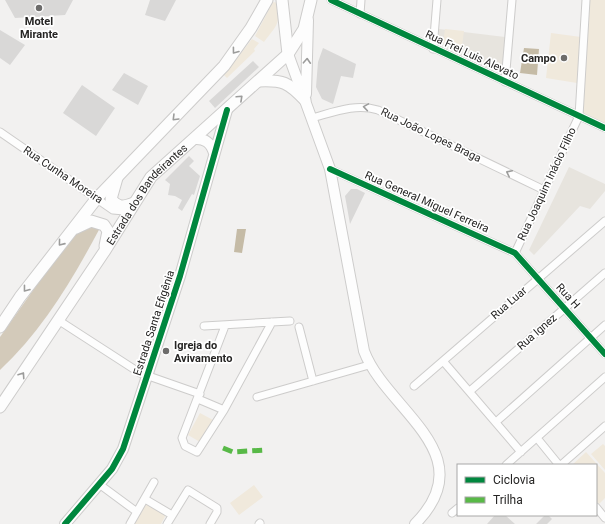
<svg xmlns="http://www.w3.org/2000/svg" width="605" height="524" viewBox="0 0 605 524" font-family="Roboto,sans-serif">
  <rect width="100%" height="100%" fill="#f2f1f0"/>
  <!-- built -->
  <path fill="#e7e4de" d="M 439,29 L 505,37 L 502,70 L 494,71 L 443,47 L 438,38 Z
    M 569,167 L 605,184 L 605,191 L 590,209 L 580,206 L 534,255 L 529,250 Z"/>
  <!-- green -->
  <path fill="#f0e9dc" d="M 587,0 L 605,0 L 605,123 L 578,111 Z
    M 273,2 L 278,3 C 280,25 277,25 264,42 L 255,36 Z
    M 445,29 L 464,31 L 462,46 L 443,44 Z
    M 551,33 L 581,37 L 577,83 L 546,78 Z
    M 252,39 L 259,43 L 254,49 L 255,51 L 227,78 L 224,75 Z
    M 200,413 L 213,420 L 200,442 L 188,435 Z
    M 603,444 L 605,446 L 605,470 L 591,454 Z
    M 586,452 L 605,473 L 605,498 L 599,504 L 596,501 L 596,465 L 572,465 Z
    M 254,485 L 263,497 L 239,515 L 230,503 Z
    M 141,498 L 167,513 L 161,524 L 133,524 L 127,520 Z"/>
  <!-- forest -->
  <path fill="#d3caba" d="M 80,224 L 101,226 C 74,277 43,330 0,370 L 0,337 Z"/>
  <!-- water -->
  <path fill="#c5bba6" d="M 524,48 L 539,49 L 537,75 L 520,73 Z
    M 237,229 L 246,229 L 242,253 L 234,252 Z"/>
  <!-- building -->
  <path fill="#d9d8d7" d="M 5,0 L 73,0 L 65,15 L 15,18 Z
    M 150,0 L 176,0 L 165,21 L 145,15 Z
    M 0,30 L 25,45 L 10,65 L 0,58 Z
    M 323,48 L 356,64 L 353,78 L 341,76 L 333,104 L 322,99 L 316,87 L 318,62 Z
    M 253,61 L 259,67 L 215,108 L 209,101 Z
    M 124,73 L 148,86 L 138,105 L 112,90 Z
    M 82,85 L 115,108 L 96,136 L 63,113 Z
    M 189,156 L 194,161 L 189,166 L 200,176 L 194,195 L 192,194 L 182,211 L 178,208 L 182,200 L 175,196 L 168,195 L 170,184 L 165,180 Z
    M 351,189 L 357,189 L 365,193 L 350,224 L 345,196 Z
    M 495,515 L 505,515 L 515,524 L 487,524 Z
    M 545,515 L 548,515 L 552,519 L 547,524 L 536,524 Z"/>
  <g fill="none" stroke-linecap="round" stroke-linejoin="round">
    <defs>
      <path id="street" d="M 331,0 L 605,128
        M 360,14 L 361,0
        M 433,49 L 437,0
        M 505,82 L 512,0
        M 312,118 C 334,112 356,103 378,110 L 544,190
        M 0,132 L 113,210 L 124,211
        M 330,169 L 515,253 L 605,354
        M 515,253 L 579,116 L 586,0
        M 58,320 L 140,373 L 200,394
        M 204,326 L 290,321
        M 225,326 L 182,438 L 185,446 L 197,452 L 224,410 L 272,322
        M 299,327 L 313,381
        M 443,361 L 521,452
        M 414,386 L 605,221
        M 470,391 L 605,273
        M 257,397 L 369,365
        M 198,399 L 224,410
        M 496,422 L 605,325
        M 537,438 L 559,465
        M 506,465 L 605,377
        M 561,465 L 605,426
        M 99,484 L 137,512
        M 145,499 L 172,515
        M 596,507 L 605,518
        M 452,513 L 458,508
        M 130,524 L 154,482
        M 167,524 L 188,490 L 217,508 L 217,512 L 210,524
        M 259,524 L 260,523"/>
      <path id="secondary" d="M 288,54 L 330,169 L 364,351 C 386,410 485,454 415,524
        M 306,94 L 308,20
        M 194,139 C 205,138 211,143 214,153
        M 65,524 L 112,469 L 123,449 L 180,276 L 227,110"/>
      <g id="primary">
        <path d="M 282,0 L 288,54"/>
        <path d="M 259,81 C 283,80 288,82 305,100"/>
        <path d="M 117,178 L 111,199 C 118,208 123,207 134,203"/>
        <path d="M 76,228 L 91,221 L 104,225 L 108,231 L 105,246"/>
        <path d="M 0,327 L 20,297 L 97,198 L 224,66 L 251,28 L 267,0"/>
        <path id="s1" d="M 0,407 L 104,252 L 151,177 L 288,54 L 304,29 L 311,0"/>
      </g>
    </defs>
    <!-- street casing -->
    <use href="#street" stroke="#cdcccb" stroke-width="9"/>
    <!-- secondary casing -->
    <use href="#secondary" stroke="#cdcccb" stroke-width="12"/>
    <!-- primary casing -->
    <use href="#primary" stroke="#cdcccb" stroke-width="13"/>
    <!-- street -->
    <use href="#street" stroke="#fdfdfd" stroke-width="7"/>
    <!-- secondary -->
    <use href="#secondary" stroke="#fdfdfd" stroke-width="10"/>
    <!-- primary -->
    <use href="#primary" stroke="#fdfdfd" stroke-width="11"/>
    <!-- quiet -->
    <path stroke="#58b947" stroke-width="5" stroke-dasharray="10 5" stroke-linecap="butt" d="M 223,448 L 233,452 L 265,450"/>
    <defs>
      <path id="cycleway" d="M 331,0 L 605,128
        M 330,169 L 515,253 L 605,354
        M 65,524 L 112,469 L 123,449 L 180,276 L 227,110"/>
    </defs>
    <!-- cycleway casing -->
    <use href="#cycleway" stroke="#fff" stroke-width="8"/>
    <!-- cycleway -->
    <use href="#cycleway" stroke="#00873e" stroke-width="6"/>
  </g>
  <!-- one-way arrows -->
  <defs><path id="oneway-chevron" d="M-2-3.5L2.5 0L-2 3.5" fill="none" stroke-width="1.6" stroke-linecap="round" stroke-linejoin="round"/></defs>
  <g stroke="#9c9c9b">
    <use href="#oneway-chevron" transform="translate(235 51) rotate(127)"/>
    <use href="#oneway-chevron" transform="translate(307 61) rotate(-87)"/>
    <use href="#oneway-chevron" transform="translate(240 98) rotate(-43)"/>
    <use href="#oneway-chevron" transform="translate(366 107) rotate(-171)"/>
    <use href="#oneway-chevron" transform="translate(175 118) rotate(135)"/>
    <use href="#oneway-chevron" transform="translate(509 173) rotate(-154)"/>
    <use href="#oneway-chevron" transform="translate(61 243) rotate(129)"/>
    <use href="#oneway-chevron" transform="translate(26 289) rotate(128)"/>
    <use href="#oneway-chevron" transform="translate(22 375) rotate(-56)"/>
  </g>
  <!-- markers -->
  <g fill="#6d6c6b" stroke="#fff" stroke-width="1.5">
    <circle cx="39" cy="8" r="4"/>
    <circle cx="564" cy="58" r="4"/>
    <circle cx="166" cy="351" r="4"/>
  </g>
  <g text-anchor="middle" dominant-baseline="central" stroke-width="3.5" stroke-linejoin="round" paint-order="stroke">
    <!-- poi labels -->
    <g font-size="11" font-weight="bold" fill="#262524" stroke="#fff">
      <text x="39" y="21">Motel<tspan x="39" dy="13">Mirante</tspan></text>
      <text x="556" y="58" text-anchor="end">Campo</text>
      <text x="174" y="345" text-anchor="start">Igreja do<tspan x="174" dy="13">Avivamento</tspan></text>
    </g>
    <!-- street labels -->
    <g font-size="11" fill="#262524" stroke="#fff">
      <text transform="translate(472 55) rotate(25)">Rua Frei Luis Alevato</text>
      <text transform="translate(431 135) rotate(26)">Rua João Lopes Braga</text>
      <text transform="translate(63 175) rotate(34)">Rua Cunha Moreira</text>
      <text transform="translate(547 184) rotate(-65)">Rua Joaquim Inácio Filho</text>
      <text stroke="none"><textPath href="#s1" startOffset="259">Estrada dos Bandeirantes</textPath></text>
      <text transform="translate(427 202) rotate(24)">Rua General Miguel Ferreira</text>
      <text transform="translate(568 296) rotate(48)">Rua H</text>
      <text transform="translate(509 303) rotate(-41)">Rua Luar</text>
      <text transform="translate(154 323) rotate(-72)">Estrada Santa Efigênia</text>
      <text transform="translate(537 332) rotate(-41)">Rua Ignez</text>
    </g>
  </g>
  <!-- legend -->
  <rect x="457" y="464" width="140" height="52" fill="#ffffff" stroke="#a8a8a7"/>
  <rect x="465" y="477" width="20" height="6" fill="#00873e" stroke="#a8a8a7"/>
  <text x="493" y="484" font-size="12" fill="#262524">Ciclovia</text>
  <rect x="465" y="497" width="20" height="6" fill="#58b947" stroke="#a8a8a7"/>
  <text x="493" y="504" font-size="12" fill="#262524">Trilha</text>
</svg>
